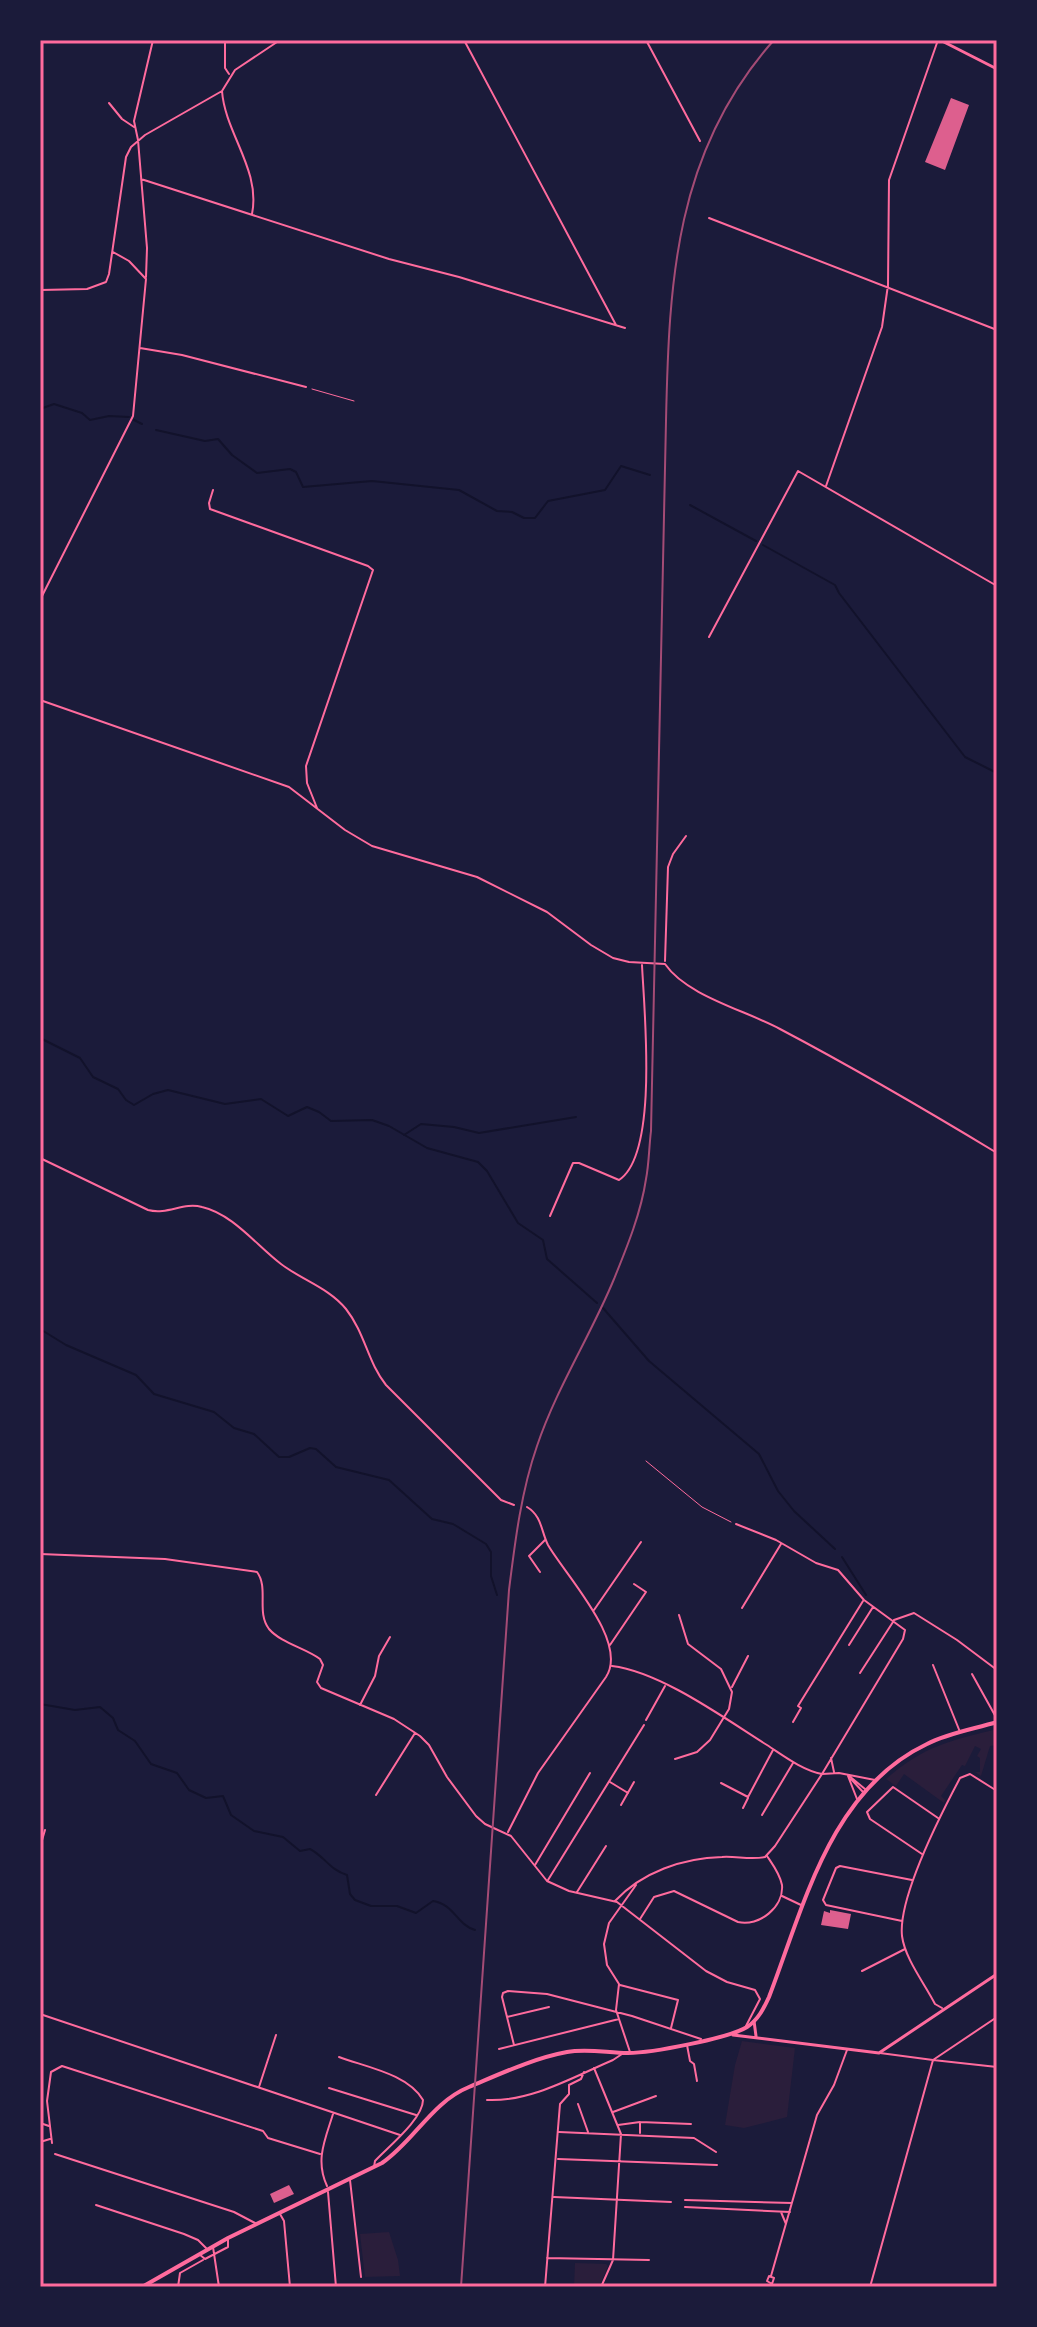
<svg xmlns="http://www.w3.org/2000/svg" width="1037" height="2327" viewBox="0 0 1037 2327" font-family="Arial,sans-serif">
  <rect width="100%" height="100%" fill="#1b1b3a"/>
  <!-- green -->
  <path fill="#2a1e3b" d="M 997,1729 L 997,1745 L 990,1746 L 981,1776 L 975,1772 L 980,1772 L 980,1758 L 977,1756 L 981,1749 L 975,1746 L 965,1766 L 962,1765 L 941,1796 L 945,1800 L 944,1803 L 904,1774 L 896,1786 L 886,1779 C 924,1746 949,1741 997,1729 Z
    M 742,2041 L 795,2048 L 787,2117 L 744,2128 L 725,2125 L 735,2065 Z
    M 389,2232 L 398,2260 L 400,2276 L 365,2277 L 360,2234 Z
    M 575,2263 L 606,2264 L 608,2266 L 599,2287 L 574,2287 Z"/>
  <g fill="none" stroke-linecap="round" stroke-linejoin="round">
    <!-- stream -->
    <path stroke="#12122b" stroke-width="2" d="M 40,409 L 54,404 L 82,413 L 90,420 L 109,416 L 129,417
      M 134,420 L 142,424
      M 156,430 L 205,441 L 218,439 L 232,455 L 257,473 L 290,469 L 296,472 L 303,487 L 372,481 L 459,490 L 497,511 L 512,512 L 524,518 L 535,518 L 548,501 L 605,490 L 621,466 L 650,475
      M 690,505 L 756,541
      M 763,545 L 835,585 L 839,593 L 965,757 L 997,773
      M 40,1038 L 80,1058 L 93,1077 L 118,1089 L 126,1100 L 134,1105 L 153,1094 L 168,1090 L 225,1104 L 261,1099 L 288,1116 L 307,1107 L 319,1112 L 331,1121 L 372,1120 L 389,1126 L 427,1148 L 478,1162 L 487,1171 L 518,1223 L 543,1240 L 547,1259 L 597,1303
      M 404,1135 L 421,1124 L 454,1127 L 479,1133 L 576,1117
      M 603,1308 L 649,1361 L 759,1454 L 778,1491 L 794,1511 L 835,1549
      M 40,1329 L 66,1345 L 136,1375 L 154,1394 L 214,1412 L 234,1428 L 254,1434 L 279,1457 L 289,1457 L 310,1448 L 316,1449 L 336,1467 L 389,1480 L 432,1519 L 453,1524 L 486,1544 L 491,1552 L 491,1576 L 497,1595
      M 842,1557 L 866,1595
      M 40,1704 L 75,1710 L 100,1707 L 113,1718 L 118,1730 L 135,1741 L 151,1764 L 177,1773 L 189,1790 L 206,1798 L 223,1796 L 231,1815 L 254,1831 L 283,1837 L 300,1851 L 310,1849 C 324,1856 330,1870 347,1875 L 350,1894 L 355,1900 L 371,1906 L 397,1906 L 416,1913 L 433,1901 C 454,1904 457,1925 475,1930"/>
  </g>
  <!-- building -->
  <path fill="#dd5f8e" d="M 951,98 L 969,105 L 945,170 L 925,162 Z
    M 830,1910 L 851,1914 L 848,1929 L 821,1925 L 824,1911 L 830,1913 Z
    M 289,2185 L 294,2194 L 274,2203 L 270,2194 Z"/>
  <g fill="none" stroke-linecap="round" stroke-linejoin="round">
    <!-- path -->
    <path stroke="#ff6b9d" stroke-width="1" d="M 312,389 L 354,401
      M 646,1461 L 702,1507 L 731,1522"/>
    <!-- minor -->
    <path stroke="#ff6b9d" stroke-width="2" d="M 225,40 L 225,68 L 229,74
      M 464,40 L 616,325
      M 646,40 L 700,141
      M 222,91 C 225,133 261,170 252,214
      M 109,103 L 122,119 L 134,127
      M 141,179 L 389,259 L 459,277 L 625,328
      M 709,218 L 997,330
      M 146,277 L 147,248 L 138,140 L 134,121 L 153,40
      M 40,290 L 87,289 L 106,282 L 109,274 L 126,157 L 131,147 L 145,135 L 222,91 L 235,70 L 280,40
      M 140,348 L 182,355 L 306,387
      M 826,486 L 882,327 L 888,285 L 889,180 L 938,40
      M 213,490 L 209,503 L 210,509 L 368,566 L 373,570 L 306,766 L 307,783 L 317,808
      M 40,600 L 133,416 L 146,279 L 129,261 L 113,252
      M 709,637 L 798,471 L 997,586
      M 40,700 L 289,787 L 345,830 L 372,846 L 477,877 L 547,912 L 591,945 L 613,958 L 629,962 L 665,964 C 687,996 745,1010 780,1029 C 854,1068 926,1110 997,1153
      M 665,961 L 668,867 L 673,854 L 686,836
      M 40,1158 L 148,1210 C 168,1215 183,1202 202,1207 C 233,1214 257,1246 281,1264 C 302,1280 329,1288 346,1309 C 365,1333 368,1363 386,1385 L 501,1500 L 514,1505
      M 550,1216 L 573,1163 L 579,1163 L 619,1180 C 659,1154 644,1009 642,965
      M 40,1554 L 165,1559 L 257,1572 C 269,1588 256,1612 269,1629 C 281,1643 305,1648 320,1659 L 323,1665 L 317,1682 L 321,1688 L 394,1719 L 420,1736 L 429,1745 L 447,1777 L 476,1816 L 485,1824 L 511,1836 L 547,1881 L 569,1891 L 617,1902 L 706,1971 L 727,1982 L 755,1990 L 760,1999 L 746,2026
      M 540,1572 L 529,1556 L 545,1540
      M 742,1608 L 781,1544
      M 594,1610 L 641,1542
      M 894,1620 L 914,1613 L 957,1640 L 997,1670
      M 610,1645 L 646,1592 L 634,1584
      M 849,1645 L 873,1607
      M 933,1665 L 960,1732
      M 612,1666 C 661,1672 724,1718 767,1745 C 784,1756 802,1770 822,1774 L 903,1639 L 905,1630 L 864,1600 L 838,1570 L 816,1563 L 776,1540 L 736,1524
      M 860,1673 L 893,1622
      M 972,1674 L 997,1719
      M 732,1687 L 748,1656
      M 360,1705 L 375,1676 L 379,1656 L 390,1637
      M 646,1720 L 665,1686
      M 793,1722 L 801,1708 L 798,1706 L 863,1601
      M 831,1758 L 834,1772
      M 675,1759 L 697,1752 L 710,1740 L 729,1709 L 732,1692 L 721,1669 L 688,1644 L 679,1615
      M 848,1775 L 865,1789
      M 848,1776 L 857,1799
      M 851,1779 L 863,1792
      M 610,1782 L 628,1793
      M 721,1783 L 748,1797 L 773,1750
      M 376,1795 L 415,1733
      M 621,1805 L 634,1782
      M 743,1808 L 748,1798
      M 762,1815 L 793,1763
      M 508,1832 L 538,1773 L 606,1677 C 629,1642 566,1576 548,1545 C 541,1531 542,1516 527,1507
      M 40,1847 L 45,1830
      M 922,1854 L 870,1819 L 867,1812 L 893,1787 L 938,1818
      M 535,1865 L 590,1773
      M 548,1880 L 644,1725
      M 577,1892 L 606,1846
      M 782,1896 L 801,1905
      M 615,1901 C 642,1872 683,1858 722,1857 C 736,1856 751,1860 765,1857 L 775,1846 L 822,1774 L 839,1773 L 875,1780
      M 640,1919 L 654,1897 L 674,1891 L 738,1922 C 759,1927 784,1907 782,1885 C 780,1874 773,1865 767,1856
      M 902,1921 L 826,1905 L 823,1900 L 836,1868 L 840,1866 L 912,1880
      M 862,1971 L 905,1949
      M 620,1985 L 678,2000 L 671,2028
      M 942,2008 L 935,2004 C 925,1984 905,1959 902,1936 C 898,1898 942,1812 960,1778 L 970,1774 L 997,1791
      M 40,2014 L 400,2135
      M 507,2017 L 549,2007
      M 514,2045 L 502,1997 L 503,1993 L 508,1991 L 547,1994 L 632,2016 L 701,2039
      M 687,2045 L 690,2061 L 694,2064 L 697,2081
      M 499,2049 L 619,2019
      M 630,2052 L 616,2010 L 619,1984 L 607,1965 L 604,1944 L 609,1923 L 636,1885
      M 880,2053 L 933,2060 L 997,2017
      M 339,2057 C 366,2067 408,2074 423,2100 C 423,2119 388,2147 375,2161 L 374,2167
      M 594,2068 L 621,2134 L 613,2260 L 601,2287
      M 259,2087 L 276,2035
      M 329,2088 L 416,2115
      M 487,2100 C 531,2102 573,2077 613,2060 L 622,2054
      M 578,2104 L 588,2132
      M 613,2112 L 656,2096
      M 640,2122 L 691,2124
      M 40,2123 L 49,2126
      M 618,2125 L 640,2122 L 640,2133
      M 559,2132 L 694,2138 L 716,2152
      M 40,2142 L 50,2139
      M 52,2143 L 47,2101 L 51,2072 L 62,2066 L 263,2131 L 268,2138 L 320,2154
      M 55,2154 L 234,2212 L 255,2223
      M 558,2159 L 717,2165
      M 350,2180 L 361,2277
      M 327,2186 C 315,2160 325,2140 333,2114
      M 328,2192 L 336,2287
      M 554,2197 L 671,2202
      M 685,2200 L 792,2203
      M 96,2205 L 184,2234 L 198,2240 L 206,2248
      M 685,2207 L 790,2212
      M 781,2212 L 786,2224
      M 280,2214 L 284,2221 L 290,2287
      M 213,2247 L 219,2287
      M 199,2254 L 205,2259 L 228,2247 L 228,2240
      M 547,2258 L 649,2260
      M 769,2276 L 774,2278 L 772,2284 L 767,2281 Z
      M 771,2276 L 817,2115 L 834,2085 L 847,2050
      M 178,2287 L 180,2273 L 203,2260
      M 545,2287 L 560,2104 L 569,2094 L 569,2085 L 581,2079 L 584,2072
      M 870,2287 L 933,2060 L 997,2067"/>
    <!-- tertiary -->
    <path stroke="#ff6b9d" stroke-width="3" d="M 940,40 L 997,69
      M 754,2021 L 756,2036
      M 733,2035 L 879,2053 L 997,1974"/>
    <!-- primary -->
    <path stroke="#ff6b9d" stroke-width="4" d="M 142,2287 L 228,2238 L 382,2163 C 414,2141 432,2102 469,2087 C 500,2074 534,2058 567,2052 C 587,2048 608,2053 628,2053 C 651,2053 730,2038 747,2027 C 758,2020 764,2008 769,1997 C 804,1906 830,1790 927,1744 C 948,1733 974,1729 997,1722"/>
    <!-- rail -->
    <path stroke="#a44b75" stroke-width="2" d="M 461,2287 L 509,1590 C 515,1542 521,1492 537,1446 C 557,1387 591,1335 614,1279 C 627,1247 641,1213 646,1179 C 649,1164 649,1147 651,1131 L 666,421 C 669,281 675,151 774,40"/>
  </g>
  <!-- border -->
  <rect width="1037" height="2327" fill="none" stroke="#1b1b3a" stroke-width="84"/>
  <rect x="42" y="42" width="953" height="2243" fill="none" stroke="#ff6b9d" stroke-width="3"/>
</svg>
